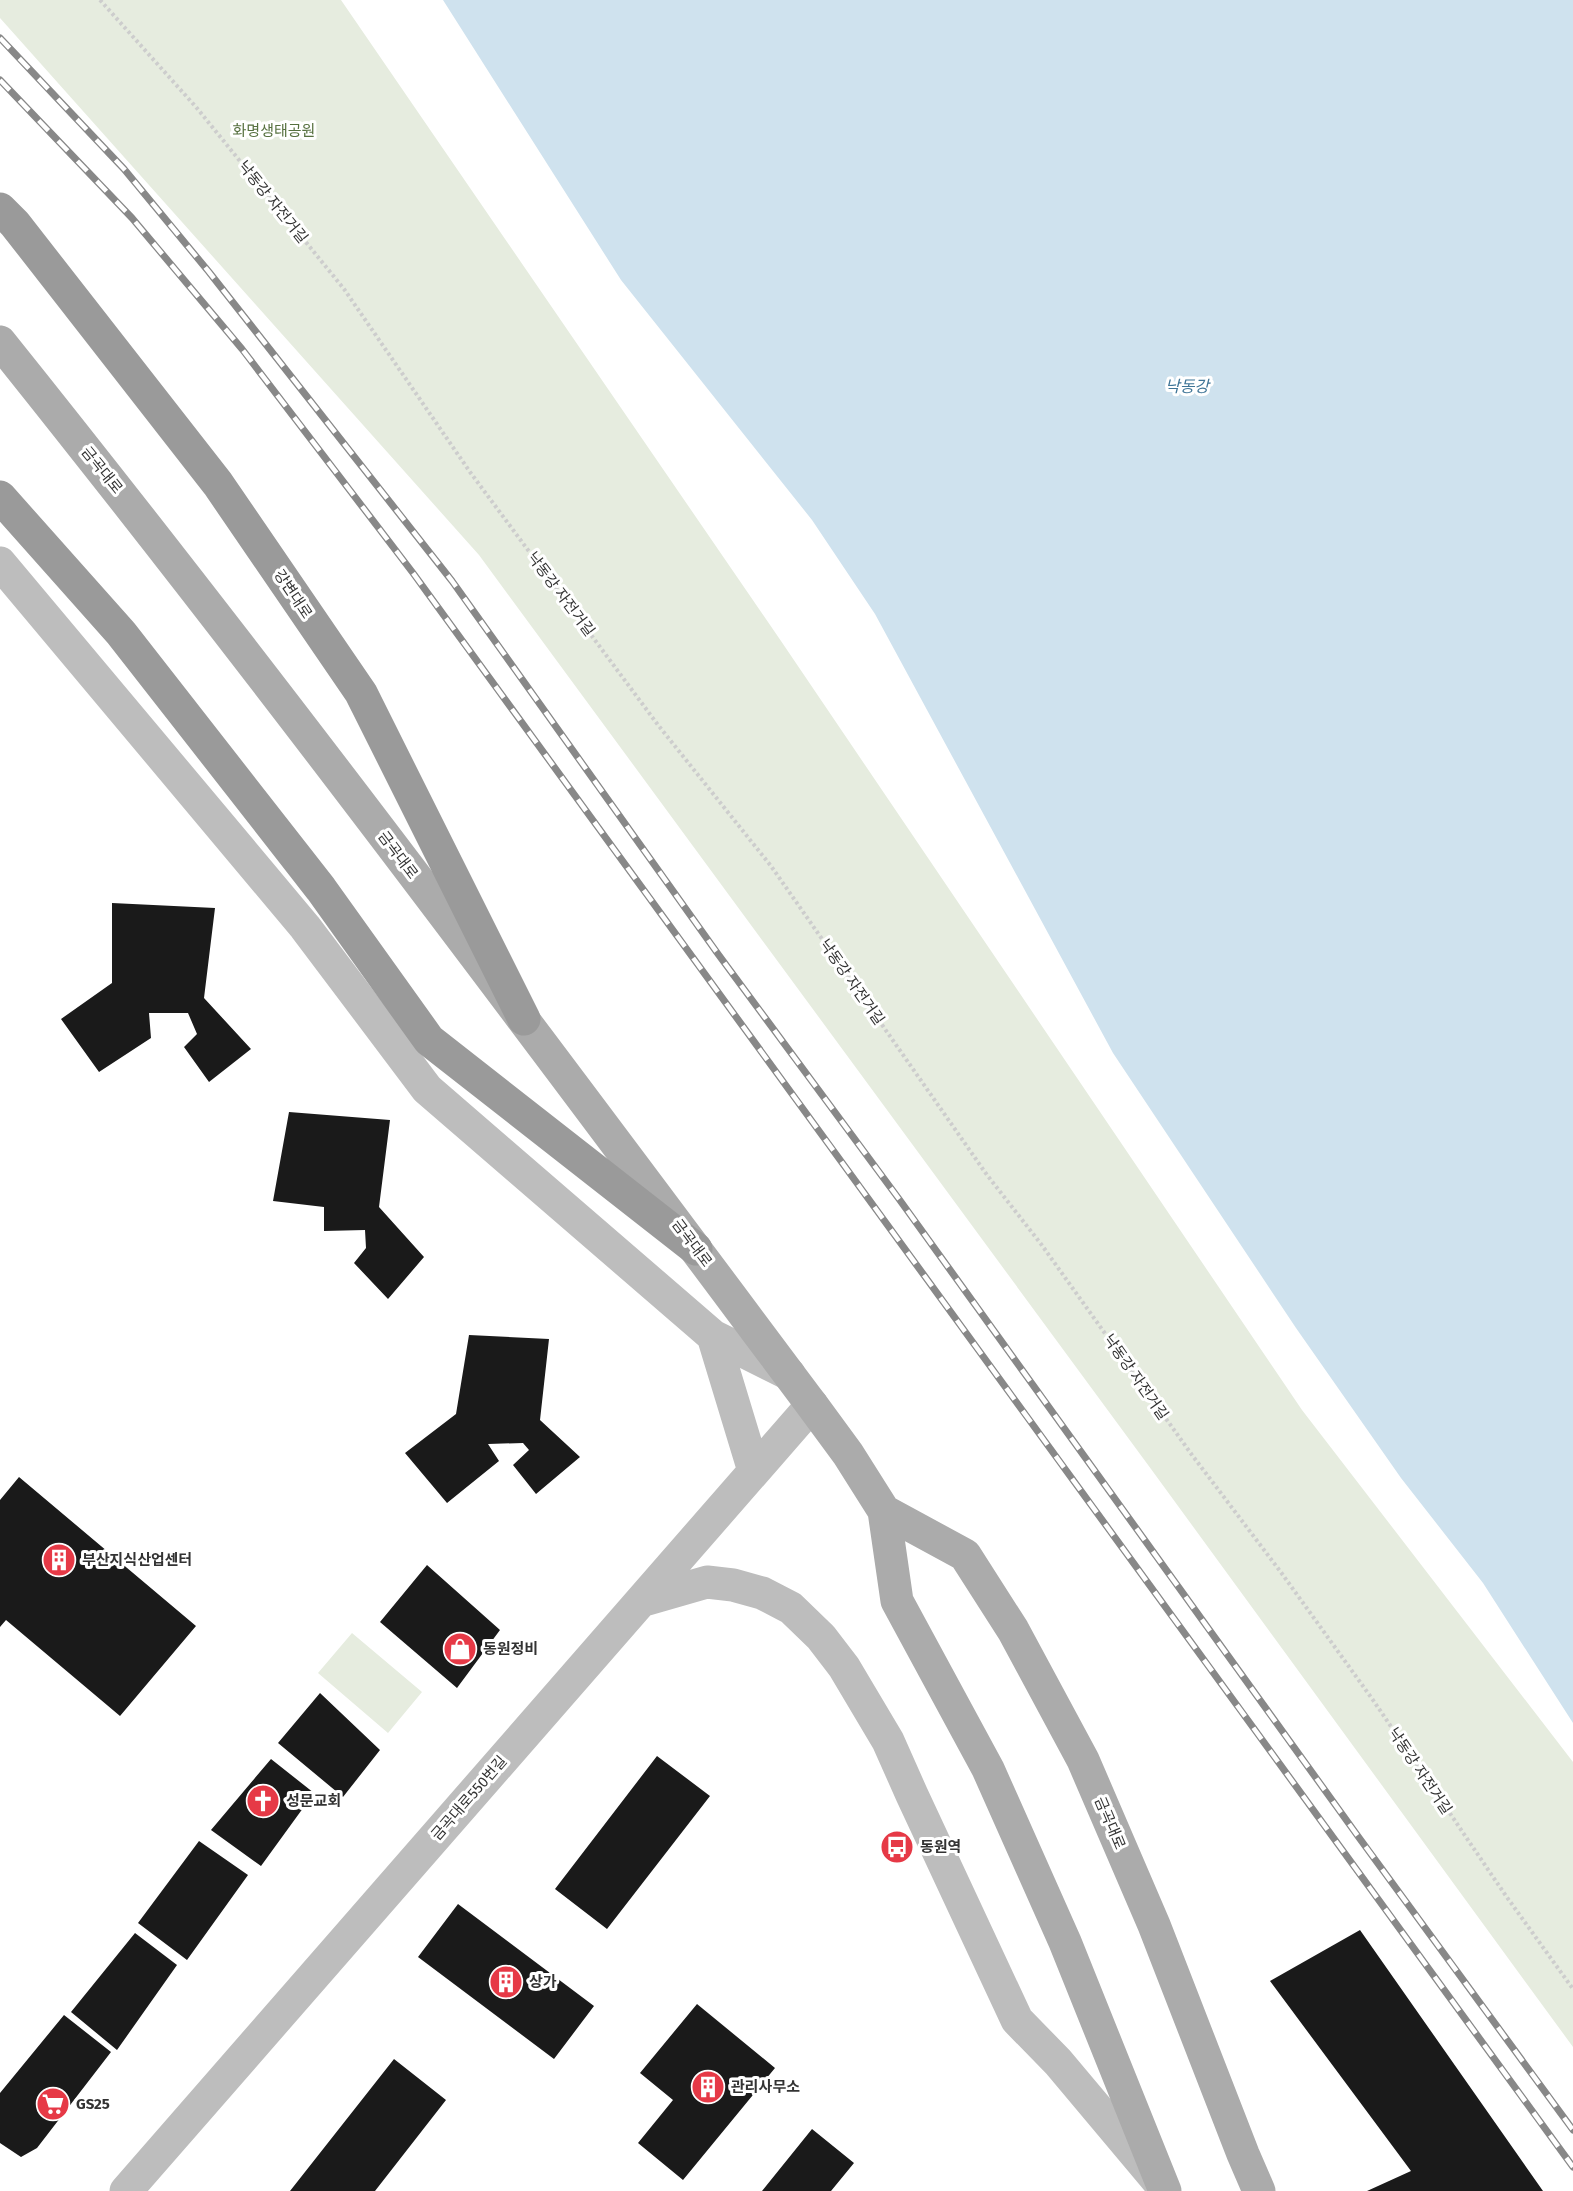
<svg xmlns="http://www.w3.org/2000/svg" width="1573" height="2191" font-family="'Fira Sans','Noto Sans KR',sans-serif">
	<style>
		.green { fill: #e6ecdf }
		.water { fill: #cfe2ee }
		.building { fill: #1a1a1a }
		.lines { fill: none; stroke-linecap: round; stroke-linejoin: round }
		.path { stroke: #cdcdcd; stroke-width: 4; stroke-dasharray: 3 3; stroke-linecap: butt }
		.secondary { stroke: #bdbdbd; stroke-width: 33 }
		.primary { stroke: #ababab; stroke-width: 33 }
		.highway { stroke: #9a9a9a; stroke-width: 33 }
		.rail-casing { stroke: #888; stroke-width: 7 }
		.rail { stroke: #fff; stroke-width: 4.5; stroke-dasharray: 14; stroke-linecap: butt }
		.labels { text-anchor: middle; dominant-baseline: central; stroke-width: 6; stroke-linejoin: round; paint-order: stroke }
		.park-label { font-size: 15px; fill: #56703f; stroke: #fff }
		.street-label { font-size: 15px; fill: #333; stroke: #fff }
		.poi-label { font-size: 15px; font-weight: bold; fill: #333; stroke: #fff; text-anchor: start }
		.water-label { font-size: 16px; font-style: italic; fill: #3f7597; stroke: #fff }
	</style>
	<rect width="100%" height="100%" fill="#fff"/>
	<!-- green -->
	<path class="green" d="M 0,0 L 341,0 L 781,641 L 1302,1410 L 1573,1762 L 1573,2047 L 1151,1469 L 479,555 L 0,18 Z
		M 352,1633 L 422,1692 L 388,1733 L 318,1673 Z"/>
	<!-- water -->
	<path class="water" d="M 443,0 L 1573,0 L 1573,1723 L 1483,1583 L 1401,1478 L 1296,1328 L 1113,1053 L 875,614 L 812,520 L 621,280 Z"/>
	<!-- building -->
	<path class="building" d="M 112,903 L 215,908 L 204,998 L 251,1049 L 209,1082 L 184,1047 L 197,1034 L 188,1013 L 149,1013 L 151,1038 L 99,1072 L 61,1019 L 112,983 Z
		M 289,1112 L 390,1120 L 379,1207 L 424,1257 L 388,1299 L 354,1263 L 366,1248 L 365,1230 L 324,1231 L 324,1207 L 273,1201 Z
		M 469,1335 L 549,1339 L 540,1420 L 580,1457 L 536,1494 L 513,1465 L 529,1450 L 523,1443 L 488,1444 L 499,1461 L 447,1503 L 405,1453 L 456,1414 Z
		M 19,1477 L 196,1626 L 120,1716 L 6,1620 L 0,1627 L 0,1500 Z
		M 427,1565 L 500,1630 L 457,1688 L 380,1622 Z
		M 320,1693 L 380,1750 L 343,1797 L 278,1743 Z
		M 657,1756 L 710,1796 L 607,1929 L 555,1889 Z
		M 271,1759 L 314,1793 L 261,1866 L 211,1830 Z
		M 199,1841 L 248,1875 L 187,1960 L 138,1923 Z
		M 458,1904 L 594,2006 L 554,2059 L 418,1957 Z
		M 1360,1930 L 1543,2191 L 1367,2191 L 1411,2171 L 1270,1981 Z
		M 135,1933 L 177,1965 L 117,2050 L 71,2012 Z
		M 697,2004 L 775,2068 L 683,2180 L 638,2143 L 673,2100 L 640,2073 Z
		M 64,2015 L 111,2052 L 37,2148 L 21,2157 L 0,2143 L 0,2093 Z
		M 394,2059 L 446,2100 L 375,2191 L 290,2191 Z
		M 812,2129 L 854,2163 L 831,2191 L 762,2191 Z"/>
	<g class="lines">
		<!-- path -->
		<path class="path" d="M 100,0 L 196,107 L 344,289 L 470,472 L 658,725 L 771,866 L 987,1175 L 1041,1244 L 1192,1455 L 1280,1571 L 1373,1700 L 1506,1896 L 1573,1989"/>
		<!-- secondary -->
		<path class="secondary" d="M 0,563 L 305,927 L 427,1089 L 713,1336 L 754,1471
			M 713,1336 L 789,1374
			M 641,1601 L 707,1582 L 733,1585 L 762,1593 L 791,1608 L 821,1637 L 844,1667 L 888,1741 L 912,1795 L 1017,2020 L 1058,2062 L 1158,2181
			M 126,2191 L 812,1405"/>
		<!-- primary -->
		<path class="primary" d="M 0,342 C 279,690 545,1048 812,1405 L 848,1454 L 884,1511 L 897,1601 L 988,1769 L 1065,1942 L 1165,2191
			M 884,1511 L 965,1555 L 1013,1630 L 1083,1760 L 1154,1925 L 1243,2154 L 1259,2191"/>
		<!-- highway -->
		<path class="highway" d="M 0,209 L 15,224 L 218,484 L 361,693 L 524,1019
			M 0,497 L 121,633 L 321,889 L 429,1040 L 696,1249"/>
		<!-- rail casing -->
		<g class="rail-casing">
			<path id="rail" d="M 0,38 L 124,169 L 209,272 L 452,581 L 718,954 L 899,1199 L 1360,1839 L 1573,2130
				M 0,80 L 132,218 L 242,349 L 413,573 L 1573,2167"/>
		</g>
		<!-- rail -->
		<use href="#rail" class="rail"/>
	</g>
	<!-- icons -->
	<defs>
		<g id="building-disc" transform="scale(1.725)"><circle r="9.5" fill="#e63946" stroke="#fff"/><path d="M-4-6H4V6H1V3H-1V6H-4ZM-2.5-4.3h1.7v1.8h-1.7ZM.8-4.3h1.7v1.8H.8ZM-2.5-1h1.7V.8h-1.7ZM.8-1h1.7V.8H.8Z" fill="#fff"/></g>
		<g id="shop-disc" transform="scale(1.725)"><circle r="9.5" fill="#e63946" stroke="#fff"/><path d="M-5-2.5h2.3a2.7 3.5 0 0 1 5.4 0H5L5.5 6h-11ZM-1.5-2.5h3a1.5 2.3 0 0 0-3 0Z" fill="#fff"/></g>
		<g id="church-disc" transform="scale(1.725)"><circle r="9.5" fill="#e63946" stroke="#fff"/><path d="M-1.2-6h2.4v3.5h3.3v2.4h-3.3V6h-2.4V-.1h-3.3v-2.4h3.3Z" fill="#fff"/></g>
		<g id="bus-disc" transform="scale(1.725)"><circle r="9.5" fill="#e63946" stroke="#fff"/><path d="M-5-6H5V4H4V6H2V4H-2V6H-4V4H-5ZM-3.5-4V0h7V-4ZM-3.5 1.2v1.5H-2V1.2ZM2 1.2v1.5H3.5V1.2Z" fill="#fff"/></g>
		<g id="supermarket-disc" transform="scale(1.725)"><circle r="9.5" fill="#e63946" stroke="#fff"/><path d="M-6-5.5h2.5l.6 2H6L4.5 2H-2.5L-4.4-4H-6ZM-1.5 3.2a1.3 1.3 0 1 0 .1 0ZM3 3.2a1.3 1.3 0 1 0 .1 0Z" fill="#fff"/></g>
	</defs>
	<g fill-rule="evenodd">
		<use href="#building-disc" x="59" y="1560"/>
		<use href="#shop-disc" x="460" y="1649"/>
		<use href="#church-disc" x="263" y="1801"/>
		<use href="#bus-disc" x="897" y="1847"/>
		<use href="#building-disc" x="506" y="1982"/>
		<use href="#building-disc" x="708" y="2087"/>
		<use href="#supermarket-disc" x="53" y="2104"/>
	</g>
	<g class="labels">
		<!-- park labels -->
		<g class="park-label">
			<text x="274" y="131">화명생태공원</text>
		</g>
		<!-- street labels -->
		<g class="street-label">
			<text transform="translate(273 202) rotate(51)">낙동강 자전거길</text>
			<text transform="translate(102 470) rotate(51)">금곡대로</text>
			<text transform="translate(293 594) rotate(56)">강변대로</text>
			<text transform="translate(561 594) rotate(53)">낙동강 자전거길</text>
			<text transform="translate(398 855) rotate(53)">금곡대로</text>
			<text transform="translate(852 982) rotate(55)">낙동강 자전거길</text>
			<text transform="translate(692 1243) rotate(53)">금곡대로</text>
			<text transform="translate(1136 1377) rotate(55)">낙동강 자전거길</text>
			<text transform="translate(1420 1771) rotate(56)">낙동강 자전거길</text>
			<text transform="translate(469 1798) rotate(-49)">금곡대로550번길</text>
			<text transform="translate(1110 1823) rotate(67)">금곡대로</text>
		</g>
		<!-- poi labels -->
		<g class="poi-label">
			<text x="82" y="1560">부산지식산업센터</text>
			<text x="483" y="1649">동원정비</text>
			<text x="286" y="1801">성문교회</text>
			<text x="920" y="1847">동원역</text>
			<text x="529" y="1982">상가</text>
			<text x="731" y="2087">관리사무소</text>
			<text x="76" y="2104">GS25</text>
		</g>
		<!-- water labels -->
		<g class="water-label">
			<text x="1187" y="386">낙동강</text>
		</g>
	</g>
</svg>
